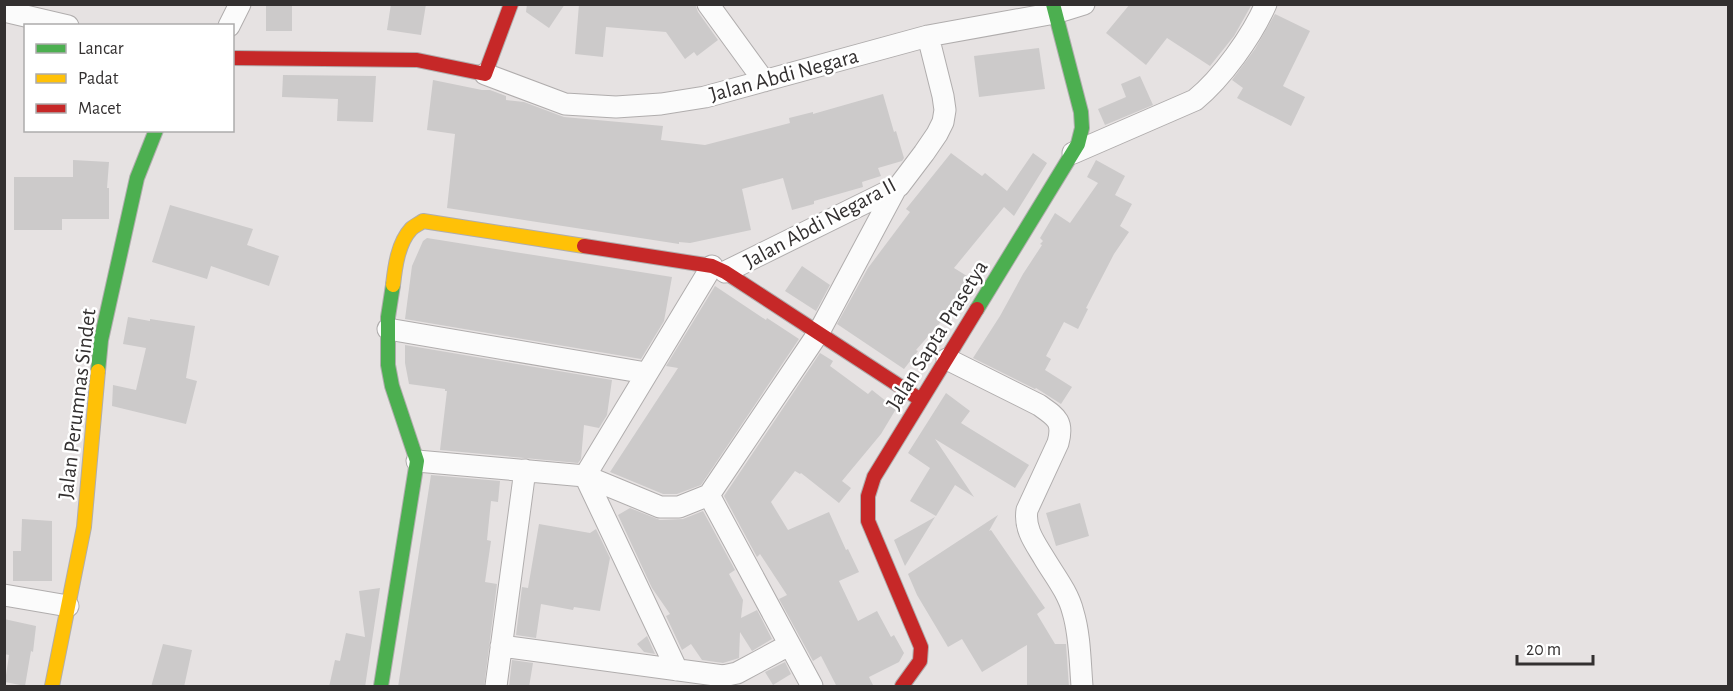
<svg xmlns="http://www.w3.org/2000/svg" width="1733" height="691" font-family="'Alegreya Sans',sans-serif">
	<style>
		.building { fill: #cccaca }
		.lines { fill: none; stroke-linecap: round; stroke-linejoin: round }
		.street-casing { stroke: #b0adad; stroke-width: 23 }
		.fast-casing { stroke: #b0adad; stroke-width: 16 }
		.slow-casing { stroke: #b0adad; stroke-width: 16 }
		.jam-casing { stroke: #b0adad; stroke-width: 16 }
		.street { stroke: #fbfbfb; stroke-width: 21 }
		.fast { stroke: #4caf50; stroke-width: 14 }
		.slow { stroke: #ffc107; stroke-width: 14 }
		.jam { stroke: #c62828; stroke-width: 14 }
		.labels { text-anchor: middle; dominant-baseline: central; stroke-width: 5; stroke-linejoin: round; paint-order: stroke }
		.street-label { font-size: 22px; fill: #333030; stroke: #fff }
	</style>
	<rect width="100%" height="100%" fill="#e6e2e2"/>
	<!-- building -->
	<path class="building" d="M 266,4 L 292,4 L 292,31 L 266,31 Z
		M 391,4 L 426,4 L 421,35 L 387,30 Z
		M 527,4 L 565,4 L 549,28 L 526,12 Z
		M 579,4 L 695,4 L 698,12 L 718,40 L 697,56 L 694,52 L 685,59 L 666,32 L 606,27 L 603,57 L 575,54 Z
		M 1130,4 L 1252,4 L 1234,36 L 1210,66 L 1167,38 L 1146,65 L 1106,33 Z
		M 1275,14 L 1310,31 L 1283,86 L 1305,97 L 1291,126 L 1237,98 L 1243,88 L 1232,80 L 1255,49 Z
		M 1039,48 L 1045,89 L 979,97 L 974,56 Z
		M 283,75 L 376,76 L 373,122 L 337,121 L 338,99 L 282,97 Z
		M 1140,76 L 1153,105 L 1105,125 L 1098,109 L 1126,97 L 1121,84 Z
		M 433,80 L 482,90 L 490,90 L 506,96 L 506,100 L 524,102 L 564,117 L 663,126 L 661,140 L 705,145 L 790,123 L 789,118 L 813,112 L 813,114 L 883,94 L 894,132 L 896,131 L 904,158 L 902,161 L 878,168 L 881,176 L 862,182 L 863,187 L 814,201 L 814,204 L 792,210 L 783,178 L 742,189 L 751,230 L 690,243 L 679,242 L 679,244 L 447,208 L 455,134 L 427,130 Z
		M 951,153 L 982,176 L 985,173 L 1007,191 L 1033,153 L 1047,163 L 1014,216 L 1004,207 L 954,268 L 975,281 L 970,289 L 916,350 L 918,351 L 904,369 L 837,324 L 868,268 L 910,212 L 906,209 Z
		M 73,160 L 109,162 L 107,188 L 109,188 L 109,219 L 62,219 L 62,230 L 14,230 L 14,177 L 73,177 Z
		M 1096,160 L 1125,176 L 1115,195 L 1132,204 L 1120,226 L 1129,232 L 1114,254 L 1086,308 L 1088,309 L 1078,329 L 1064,322 L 1046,356 L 1051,359 L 1045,370 L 1072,387 L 1061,404 L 1036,388 L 1035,389 L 973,358 L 1000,316 L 1023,274 L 1042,245 L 1040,244 L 1043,241 L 1040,238 L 1055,213 L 1070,223 L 1098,183 L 1087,177 Z
		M 170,205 L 253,229 L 247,245 L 279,256 L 269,286 L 211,266 L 207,279 L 152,262 Z
		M 427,238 L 672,277 L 664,321 L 641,359 L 405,319 L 412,266 L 423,241 Z
		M 802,266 L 830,285 L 816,311 L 785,291 Z
		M 715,286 L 766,320 L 767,318 L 799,339 L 701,485 L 677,494 L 663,494 L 610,472 L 678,368 L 666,366 Z
		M 128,317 L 150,321 L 150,319 L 195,326 L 186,378 L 197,381 L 186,424 L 112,406 L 113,385 L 136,390 L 146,348 L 123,344 Z
		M 405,345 L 612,380 L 607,415 L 599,428 L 584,425 L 581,459 L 578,463 L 440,450 L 447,391 L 445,391 L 445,389 L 409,384 L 405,363 Z
		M 820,353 L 833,361 L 830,366 L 868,394 L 872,390 L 896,409 L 881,434 L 842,481 L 851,488 L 839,503 L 801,473 L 800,474 L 795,471 L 771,502 L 788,530 L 829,512 L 846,550 L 848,549 L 859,572 L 839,581 L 858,621 L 877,611 L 891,637 L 894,635 L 904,653 L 899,662 L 869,677 L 874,687 L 837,687 L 821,656 L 813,661 L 779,599 L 787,595 L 760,554 L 757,557 L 724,496 Z
		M 946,393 L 970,411 L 961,423 L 1029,465 L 1015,488 L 935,439 L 974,497 L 955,485 L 936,516 L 910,501 L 930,468 L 908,453 Z
		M 431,475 L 500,481 L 498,502 L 491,501 L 487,540 L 491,541 L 485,582 L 497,584 L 484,687 L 398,687 Z
		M 1080,503 L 1089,536 L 1056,546 L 1046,513 Z
		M 630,508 L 660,520 L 683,519 L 703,511 L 735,570 L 729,574 L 743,600 L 741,618 L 757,610 L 772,639 L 752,651 L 740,632 L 739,658 L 723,663 L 702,660 L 691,644 L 682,650 L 666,616 L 670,614 L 652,588 L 618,515 Z
		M 998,515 L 989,531 L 991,530 L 1045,608 L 1037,614 L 1055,644 L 1066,644 L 1069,687 L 1027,687 L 1027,645 L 982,672 L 962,639 L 948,647 L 917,595 L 908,574 Z
		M 935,517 L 905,566 L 894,540 Z
		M 22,519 L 52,521 L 52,581 L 13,581 L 13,551 L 21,551 Z
		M 539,524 L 590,533 L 596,529 L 610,558 L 600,611 L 574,607 L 573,610 L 541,604 L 536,638 L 516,635 L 522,587 L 528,588 Z
		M 380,588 L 365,687 L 329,687 L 335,660 L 340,661 L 346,633 L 365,637 L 359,591 Z
		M 4,619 L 36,626 L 33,652 L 31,651 L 25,686 L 5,682 L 9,655 L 4,654 Z
		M 647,636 L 655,654 L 644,652 L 637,644 Z
		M 163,644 L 192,650 L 184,687 L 151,687 Z
		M 512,660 L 533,663 L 529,687 L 509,687 Z
		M 785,662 L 791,674 L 773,685 L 765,672 Z"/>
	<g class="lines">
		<!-- street casing -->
		<g class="street-casing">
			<path id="street" d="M 708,4 L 764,81
				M 4,11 L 68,26
				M 229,26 L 240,4
				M 485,74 L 565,104 L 616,107 L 661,104 L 705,97 L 928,36 L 1055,13 L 1084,4
				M 1073,153 L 1195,100 C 1222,78 1252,36 1266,4
				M 725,272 L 899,186 L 924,153 L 937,134 L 943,122 L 945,110 L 943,96 L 928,36
				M 388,329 L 646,373
				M 947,359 L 1039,405 C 1056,417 1064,421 1058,443 L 1027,510 C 1024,529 1035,543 1044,558 C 1054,575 1068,592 1073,612 C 1080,635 1080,662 1082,686
				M 417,461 L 585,476 L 660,507 L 679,507 L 709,495 L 819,332 L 896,188
				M 585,476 L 712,266
				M 585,476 L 677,670
				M 709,495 L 812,686
				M 4,595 L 68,606
				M 501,646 L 723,676 L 737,673 L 789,645
				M 496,686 L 525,470"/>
		</g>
		<!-- fast casing -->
		<g class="fast-casing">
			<path id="fast" d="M 977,309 L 1078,144 L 1082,128 L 1081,112 L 1053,4
				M 98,371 L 101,340 L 137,178 L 156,130
				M 381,686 L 417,461 L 392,386 L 388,365 L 388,317 L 393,285"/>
		</g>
		<!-- slow casing -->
		<g class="slow-casing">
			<path id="slow" d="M 393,285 C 395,267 398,243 411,229 C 414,226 419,224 423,221 L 584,246
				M 52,686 L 84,527 L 98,371"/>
		</g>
		<!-- jam casing -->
		<g class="jam-casing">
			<path id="jam" d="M 232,58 L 417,60 L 485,74 L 511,4
				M 584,246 L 712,266 L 725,272 L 921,400
				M 902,686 L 920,661 L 921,647 L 868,521 L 868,496 L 874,477 L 977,309"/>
		</g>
		<!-- street -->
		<use href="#street" class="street"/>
		<!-- fast -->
		<use href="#fast" class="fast"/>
		<!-- slow -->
		<use href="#slow" class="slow"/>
		<!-- jam -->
		<use href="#jam" class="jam"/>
	</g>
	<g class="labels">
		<!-- street labels -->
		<g class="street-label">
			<text transform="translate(784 75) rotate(-15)">Jalan Abdi Negara</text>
			<text transform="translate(820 223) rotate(-28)">Jalan Abdi Negara II</text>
			<text transform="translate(937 335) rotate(-58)">Jalan Sapta Prasetya</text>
			<text transform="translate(77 404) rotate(-83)">Jalan Perumnas Sindet</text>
		</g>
	</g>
	<!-- border -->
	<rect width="1733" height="691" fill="none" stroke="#333030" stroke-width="12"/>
	<!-- legend -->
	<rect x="24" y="24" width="210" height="108" fill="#ffffff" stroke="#adacac" stroke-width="1.5"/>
	<rect x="36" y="44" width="30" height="9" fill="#4caf50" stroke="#adacac" stroke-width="1.5"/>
	<text x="78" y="54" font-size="18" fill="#333030">Lancar</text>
	<rect x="36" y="74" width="30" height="9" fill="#ffc107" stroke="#adacac" stroke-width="1.5"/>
	<text x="78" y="84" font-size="18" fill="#333030">Padat</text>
	<rect x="36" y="104" width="30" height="9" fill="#c62828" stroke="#adacac" stroke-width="1.5"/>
	<text x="78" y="114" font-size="18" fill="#333030">Macet</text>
	<!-- scale -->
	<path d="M1517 655v9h76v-9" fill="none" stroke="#333030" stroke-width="3"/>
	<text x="1526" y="655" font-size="18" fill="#333030" stroke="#ffffff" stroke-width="4.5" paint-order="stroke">20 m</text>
</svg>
